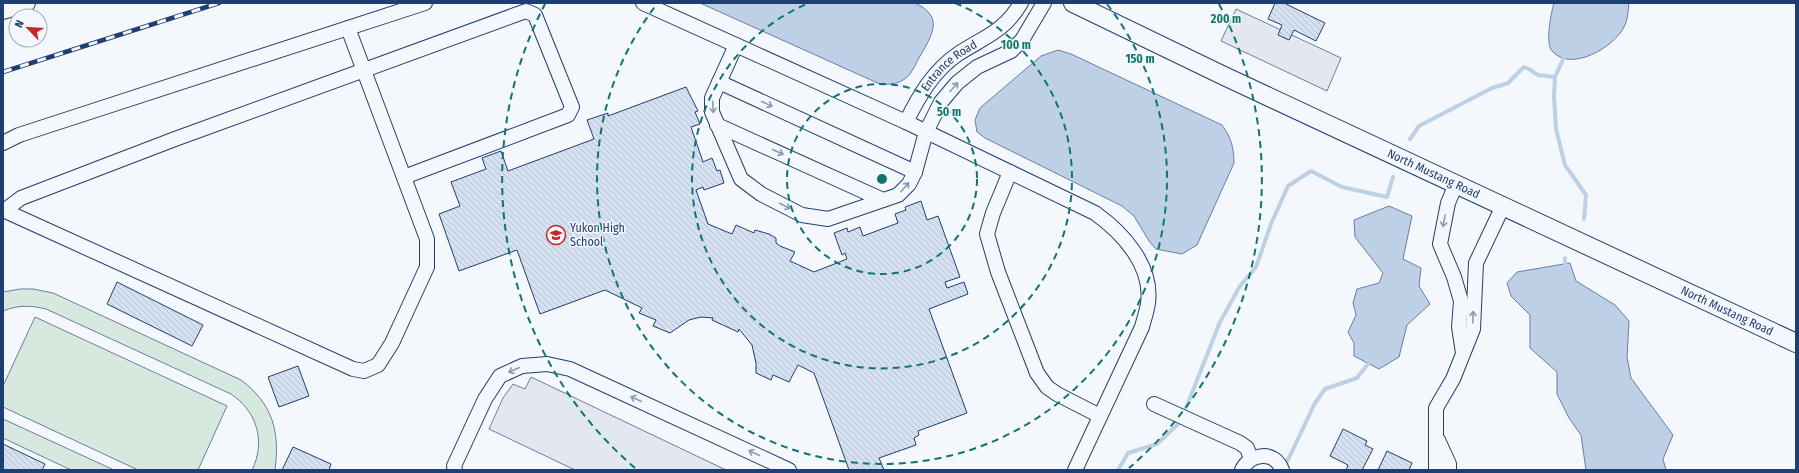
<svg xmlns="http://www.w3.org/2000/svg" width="1799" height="473" font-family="'Fira Sans Condensed',sans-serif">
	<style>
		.green { fill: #d7e8df; stroke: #687fa3 }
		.parking { fill: #e3e8f0; stroke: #687fa3 }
		.water { fill: #bed0e5; stroke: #687fa3 }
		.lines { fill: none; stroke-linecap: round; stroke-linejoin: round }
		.stream { stroke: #bed0e5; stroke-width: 4 }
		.building { fill: url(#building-back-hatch); stroke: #1d3f73 }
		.minor-casing { stroke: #1d3f73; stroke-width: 16 }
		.major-casing { stroke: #1d3f73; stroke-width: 20 }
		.minor { stroke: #f4f7fb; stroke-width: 14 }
		.major { stroke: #f4f7fb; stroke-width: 18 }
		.rail-casing { stroke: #1d3f73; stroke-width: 4.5 }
		.rail { stroke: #f4f7fb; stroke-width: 3; stroke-dasharray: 9; stroke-linecap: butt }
		.oneway { stroke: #889bb7 }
		.ring { fill: none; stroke: #0f766e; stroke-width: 2; stroke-dasharray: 7 5 }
		.labels { text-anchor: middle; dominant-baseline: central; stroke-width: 3; stroke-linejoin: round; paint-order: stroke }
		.street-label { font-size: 12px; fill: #1d3f73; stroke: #f4f7fb }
		.poi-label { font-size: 12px; fill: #1d3f73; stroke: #f4f7fb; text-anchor: start }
		.centre { fill: #0f766e; stroke: #f4f7fb; stroke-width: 2 }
		.ring-label { font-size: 12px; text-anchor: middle; font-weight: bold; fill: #0f766e; stroke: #f4f7fb; stroke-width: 3; stroke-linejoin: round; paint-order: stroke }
	</style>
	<defs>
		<pattern id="building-back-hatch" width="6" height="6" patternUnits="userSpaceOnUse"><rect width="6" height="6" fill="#d5e0f0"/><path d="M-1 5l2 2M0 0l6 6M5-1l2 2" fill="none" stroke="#b6c1d1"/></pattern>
	</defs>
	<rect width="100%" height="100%" fill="#f4f7fb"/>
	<!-- green -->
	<path class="green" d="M 20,289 L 33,289 L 53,293 L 241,380 C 273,404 280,432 275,470 L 252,470 C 266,442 257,411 231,394 L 46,309 C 30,305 18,305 3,311 L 3,292 Z
		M 35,317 L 227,406 L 198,470 L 138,470 L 3,407 L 3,386 Z
		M 3,419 L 114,470 L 71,470 L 3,438 Z"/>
	<!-- parking -->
	<path class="parking" d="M 1236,9 L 1341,58 L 1327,91 L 1221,41 Z
		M 531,377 L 726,470 L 575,470 L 489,429 L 503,398 L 513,384 L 525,389 Z"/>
	<!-- water -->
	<path class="water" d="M 700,3 L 915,3 C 945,17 932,35 919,58 C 915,65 911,76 903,80 C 897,84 889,84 882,85 Z
		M 1554,3 L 1629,3 C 1628,11 1628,20 1624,27 C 1614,47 1571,73 1552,51 C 1545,43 1551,13 1554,3 Z
		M 1058,50 L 1071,54 L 1222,125 C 1231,137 1234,148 1234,163 L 1197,245 L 1182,254 L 1156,249 L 1149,241 L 1134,216 L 1122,206 L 985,138 L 977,132 L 975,120 L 980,108 L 1041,56 Z
		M 1389,206 L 1412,216 L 1403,259 L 1421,268 L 1419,286 L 1430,304 L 1407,325 L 1399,357 L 1379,369 L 1354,356 L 1354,343 L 1348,332 L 1356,315 L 1353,303 L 1357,289 L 1379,283 L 1383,273 L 1355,237 L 1354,220 Z
		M 1570,263 L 1576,281 L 1615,305 L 1629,321 L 1627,357 L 1631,378 L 1673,435 L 1663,459 L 1666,470 L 1586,470 L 1581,435 L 1569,418 L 1557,394 L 1557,372 L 1530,348 L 1530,315 L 1511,296 L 1507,283 L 1517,272 Z"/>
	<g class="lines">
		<!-- stream -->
		<path class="stream" d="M 1565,55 L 1555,77 L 1554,96 L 1556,129 L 1565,165 L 1586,195 L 1584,219
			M 1410,139 L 1419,126 L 1492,88 L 1508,83 L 1524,67 L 1529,69 L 1538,75 L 1555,77
			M 1565,269 L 1565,258
			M 1186,408 L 1220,322 L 1240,286 L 1256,267 L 1271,224 L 1288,186 L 1311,171 L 1342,187 L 1387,197 L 1393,177
			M 1287,462 L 1315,403 L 1325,389 L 1357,378 L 1368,364
			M 1118,470 L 1128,453 L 1157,444 L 1178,424"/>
	</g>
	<!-- building -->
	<path class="building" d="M 1275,3 L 1284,3 L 1325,23 L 1316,41 L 1294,30 L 1289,40 L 1278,35 L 1282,25 L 1268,19 Z
		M 686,87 L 698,111 L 695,112 L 700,124 L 691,127 L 703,162 L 712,158 L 717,171 L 720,170 L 724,183 L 704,190 L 703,187 L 696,190 L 708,224 L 732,234 L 736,225 L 754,233 L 755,230 L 769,234 L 776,238 L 776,243 L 780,246 L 795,252 L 790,261 L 814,272 L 847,259 L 845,253 L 842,255 L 834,233 L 847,228 L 848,232 L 860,227 L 863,236 L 898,223 L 895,214 L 906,210 L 905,207 L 921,201 L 927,220 L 938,216 L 960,277 L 945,282 L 947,288 L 964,282 L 968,294 L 929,309 L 967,413 L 918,431 L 919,435 L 914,438 L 916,445 L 879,458 L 884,470 L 849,470 L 814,373 L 798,365 L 789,382 L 773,375 L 771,380 L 756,373 L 756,363 L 752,345 L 739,329 L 738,332 L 712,320 L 713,318 L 701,317 L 689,320 L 670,333 L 653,326 L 656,320 L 639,313 L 642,308 L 605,290 L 540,314 L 517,250 L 459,271 L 439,214 L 460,206 L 451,182 L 486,169 L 482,158 L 501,151 L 508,171 L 594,139 L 587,120 L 608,113 L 608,116 Z
		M 117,282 L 203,325 L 192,346 L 107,304 Z
		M 298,366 L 309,396 L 279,407 L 268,377 Z
		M 1343,429 L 1367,441 L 1365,445 L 1373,449 L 1362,470 L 1346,470 L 1348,465 L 1330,456 Z
		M 3,444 L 45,464 L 42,470 L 3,470 Z
		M 293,447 L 331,464 L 329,470 L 282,470 Z
		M 1387,451 L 1412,463 L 1409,470 L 1378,470 Z"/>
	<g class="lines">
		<!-- minor casing -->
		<g class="minor-casing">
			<g id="minor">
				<path d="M 643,3 L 906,122 L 1095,213 C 1123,233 1153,266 1148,303 C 1147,311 1144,319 1142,327 L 1075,470"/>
				<path d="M 736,45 L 712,98 L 712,112 L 741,179 L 761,194 L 802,215 L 828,219 L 898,195 L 909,184 L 915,172 L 926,132 L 941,102 L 957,83 L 977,67 L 1011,51 L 1022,40 L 1044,3"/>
				<path d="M 719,82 L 915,172"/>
				<path id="s1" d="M 906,122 C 919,96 933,71 958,54 C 984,37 1004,32 1021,3"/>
				<path d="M 717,125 L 883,200"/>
				<path d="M 3,143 L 19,135 L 425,3"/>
				<path d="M 1010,172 L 993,213 L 987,234 L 998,272 L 1037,373 L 1047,387 L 1057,394 L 1100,416"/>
				<path d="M 1456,184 L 1448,203 L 1440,244 L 1454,277 L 1461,301 L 1459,327 L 1463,353"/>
				<path d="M 3,210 L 353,369 L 364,371 L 378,365 L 392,343 L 427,267 L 427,239 L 348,28"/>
				<path d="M 4,211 L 21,198 L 175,139 L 526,11 L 535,15 L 572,107 L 568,115 L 404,177"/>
				<path d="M 1154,404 L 1240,443 L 1247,448 L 1251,459"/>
				<path d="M 1438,440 L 1449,464 L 1449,470"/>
				<path d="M 455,470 L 454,466 L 485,399 L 500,376 L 522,366 L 547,364 L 570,369 L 789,470"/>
				<path d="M 1242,470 C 1250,453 1275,450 1282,470"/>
				<path d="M 1436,470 L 1436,408 L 1453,379 L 1473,329 L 1476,263 L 1503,206"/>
			</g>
		</g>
		<!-- major casing -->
		<g class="major-casing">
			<g id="major">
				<path id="s2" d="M 1073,3 L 1222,75 L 1796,343"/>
				<path d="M 3,10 L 26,3"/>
			</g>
		</g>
		<!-- minor -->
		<use href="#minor" class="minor"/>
		<!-- major -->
		<use href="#major" class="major"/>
		<!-- rail casing -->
		<g class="rail-casing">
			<path id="rail" d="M 3,72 L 219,3"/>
		</g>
		<!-- rail -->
		<use href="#rail" class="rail"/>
	</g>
	<!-- one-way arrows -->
	<defs><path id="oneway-shaft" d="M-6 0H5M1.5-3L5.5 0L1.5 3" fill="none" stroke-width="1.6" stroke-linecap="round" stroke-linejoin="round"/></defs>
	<g class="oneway">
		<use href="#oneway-shaft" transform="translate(954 87) rotate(-48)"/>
		<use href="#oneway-shaft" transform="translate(767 104) rotate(25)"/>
		<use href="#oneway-shaft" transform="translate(713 107) rotate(86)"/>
		<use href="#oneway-shaft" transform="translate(778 152) rotate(24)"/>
		<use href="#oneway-shaft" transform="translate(905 187) rotate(-49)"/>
		<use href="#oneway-shaft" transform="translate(785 206) rotate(27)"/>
		<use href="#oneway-shaft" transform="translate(1444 221) rotate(101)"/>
		<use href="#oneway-shaft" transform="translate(1473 317) rotate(-89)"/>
		<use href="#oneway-shaft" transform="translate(514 370) rotate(156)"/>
		<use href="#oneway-shaft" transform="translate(636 399) rotate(-155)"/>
		<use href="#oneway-shaft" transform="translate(754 453) rotate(-155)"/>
	</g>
	<!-- distance rings -->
	<g class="ring">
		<circle cx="882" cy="179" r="95"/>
		<path d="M955 3A190 190 0 1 1 809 3"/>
		<path d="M1107 4A285 285 0 1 1 657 4"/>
		<path d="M635 468A380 380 0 0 1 545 4M1219 4A380 380 0 0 1 1129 468"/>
	</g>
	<!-- icons -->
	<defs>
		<g id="school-ring" transform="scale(1)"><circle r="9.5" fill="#f4f7fb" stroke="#c62828" stroke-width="1.5"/><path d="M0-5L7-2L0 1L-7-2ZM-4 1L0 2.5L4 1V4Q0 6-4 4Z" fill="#c62828"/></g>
	</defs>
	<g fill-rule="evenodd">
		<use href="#school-ring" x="556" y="235"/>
	</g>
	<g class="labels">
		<!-- street labels -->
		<g class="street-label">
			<text stroke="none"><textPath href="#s1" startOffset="72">Entrance Road</textPath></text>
			<text stroke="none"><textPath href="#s2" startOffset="399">North Mustang Road</textPath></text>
			<text stroke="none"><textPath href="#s2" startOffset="723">North Mustang Road</textPath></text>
		</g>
		<!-- poi labels -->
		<g class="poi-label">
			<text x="570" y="228">Yukon High<tspan x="570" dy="14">School</tspan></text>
		</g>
	</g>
	<circle cx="882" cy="179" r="6" class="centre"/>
	<g class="ring-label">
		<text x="1226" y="23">200 m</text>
		<text x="1016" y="49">100 m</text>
		<text x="1140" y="63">150 m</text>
		<text x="949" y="116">50 m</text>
	</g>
	<!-- border -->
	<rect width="1799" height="473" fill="none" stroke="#1d3f73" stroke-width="8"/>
	<!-- north arrow -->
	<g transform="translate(28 28) rotate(295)"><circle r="19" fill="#f4f7fb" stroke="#9eadc5"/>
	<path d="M0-3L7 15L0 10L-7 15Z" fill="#c62828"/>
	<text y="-6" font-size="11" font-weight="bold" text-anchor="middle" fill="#1d3f73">N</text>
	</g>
</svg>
